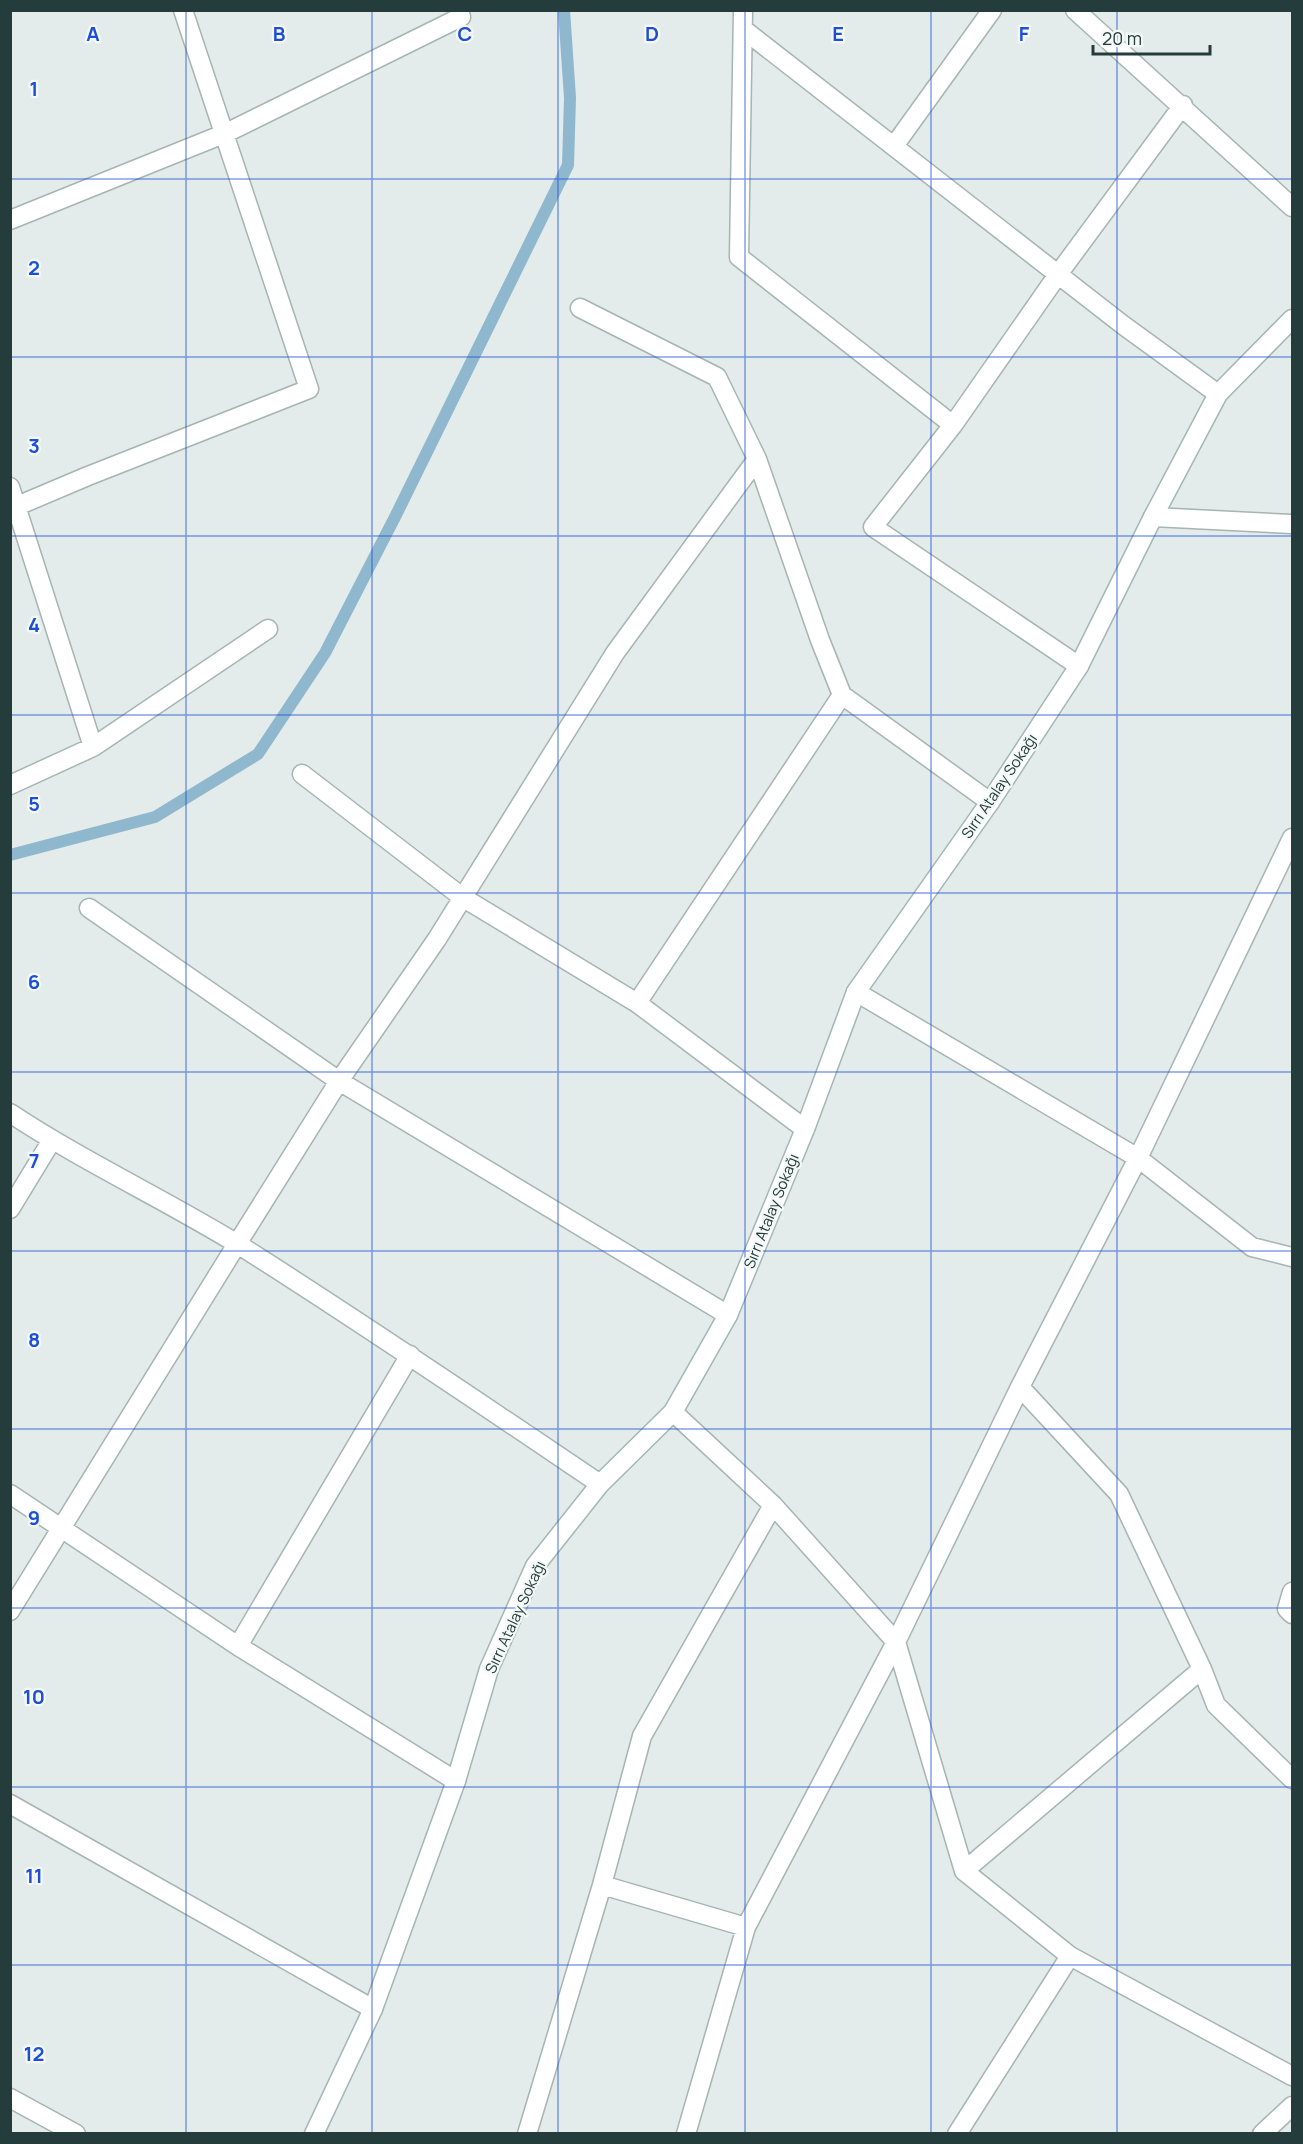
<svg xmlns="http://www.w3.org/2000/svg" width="1303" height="2144" font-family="Manrope,sans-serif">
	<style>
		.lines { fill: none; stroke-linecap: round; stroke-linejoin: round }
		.stream { stroke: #8fb8ce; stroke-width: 12 }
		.minor-casing { stroke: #a6b4b2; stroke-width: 21 }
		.secondary-casing { stroke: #a2b7b4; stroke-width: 21 }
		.minor { stroke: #fff; stroke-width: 18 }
		.secondary { stroke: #fff; stroke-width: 18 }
		.grid { fill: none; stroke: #1d4ed8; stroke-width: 1.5; stroke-opacity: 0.55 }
		.labels { text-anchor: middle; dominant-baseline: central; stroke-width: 4.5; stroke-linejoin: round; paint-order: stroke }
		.street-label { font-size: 15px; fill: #243c3b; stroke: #f4f9f7 }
		.grid-label { font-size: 20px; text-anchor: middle; font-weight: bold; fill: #1d4ed8; stroke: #f4f9f7; stroke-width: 4.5; stroke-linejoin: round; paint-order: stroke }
	</style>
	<rect width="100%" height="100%" fill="#e3ecea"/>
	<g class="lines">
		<!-- stream -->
		<path class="stream" d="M 10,855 L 155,817 L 258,754 L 325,653 L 396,515 L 568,165 L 570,98 L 564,10"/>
		<!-- minor casing -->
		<g class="minor-casing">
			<path id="minor" d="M 743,10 L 739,257 L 953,425 L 873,527 L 1079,666
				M 1075,10 L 1292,207
				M 743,29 L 1123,325 L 1218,394
				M 894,146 L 992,10
				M 10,220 L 226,133 L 461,17 L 459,10
				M 580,308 L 717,377 L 757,459
				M 953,425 L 1059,273 L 1183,105
				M 10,487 L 93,747 L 10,785
				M 10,509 L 88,476 L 309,389 L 183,10
				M 1153,517 L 1292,524
				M 93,747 L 268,629
				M 302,774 L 462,897 L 637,1003 L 842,695
				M 89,908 L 339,1081 L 728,1315
				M 856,992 L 1138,1158 L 1252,1247 L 1292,1257
				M 637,1003 L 805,1129
				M 10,1113 C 84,1162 164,1199 239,1245 C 361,1322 480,1403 600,1484
				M 10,1209 L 52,1140
				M 1020,1387 L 1119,1494 L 1202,1669 L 1216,1705 L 1292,1779
				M 673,1412 L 773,1505 L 896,1642 L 964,1871 L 1070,1956 L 1292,2076
				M 10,1494 L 238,1646 L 456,1781
				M 1292,1592 L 1287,1609 L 1292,1614
				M 10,1611 L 237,1244 L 339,1081 L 437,939 L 615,653 L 757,459 L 820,640 L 842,695 L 990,802
				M 238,1646 L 410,1355
				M 10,1804 L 373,2009
				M 964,1871 L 1202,1669
				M 602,1885 L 746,1927
				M 10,2098 L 76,2134
				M 527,2134 L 602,1885 L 642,1736 L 773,1505
				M 686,2134 L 746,1927 L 896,1642 L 1020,1387 L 1138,1158 L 1292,838
				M 957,2134 L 1070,1956
				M 1262,2134 L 1292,2106"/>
		</g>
		<!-- secondary casing -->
		<g class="secondary-casing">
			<path id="secondary" d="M 314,2134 L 373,2009 L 456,1781 L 489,1669 L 535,1566 L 600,1484 L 673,1412 L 728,1315 L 805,1129 L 856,992 L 990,802 L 1079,666 L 1153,517 L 1218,394 L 1292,319"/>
		</g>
		<!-- minor -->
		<use href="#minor" class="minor"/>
		<!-- secondary -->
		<use href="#secondary" class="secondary"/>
	</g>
	<!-- grid -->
	<path class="grid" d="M 186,10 L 186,2134M 372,10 L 372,2134M 558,10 L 558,2134M 745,10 L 745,2134M 931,10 L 931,2134M 1117,10 L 1117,2134M 10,179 L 1292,179M 10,357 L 1292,357M 10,536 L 1292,536M 10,715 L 1292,715M 10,893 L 1292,893M 10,1072 L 1292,1072M 10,1251 L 1292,1251M 10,1429 L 1292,1429M 10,1608 L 1292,1608M 10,1787 L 1292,1787M 10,1965 L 1292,1965"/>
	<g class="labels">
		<!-- street labels -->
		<g class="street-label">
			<text transform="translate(999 786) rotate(-56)">Sırrı Atalay Sokağı</text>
			<text transform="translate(771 1211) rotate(-68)">Sırrı Atalay Sokağı</text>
			<text transform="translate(515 1617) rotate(-65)">Sırrı Atalay Sokağı</text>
		</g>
	</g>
	<g class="grid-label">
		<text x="93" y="41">A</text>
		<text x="279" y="41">B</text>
		<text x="465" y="41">C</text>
		<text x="652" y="41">D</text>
		<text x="838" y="41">E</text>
		<text x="1024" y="41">F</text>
		<text x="34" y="96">1</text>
		<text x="34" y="275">2</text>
		<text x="34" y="453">3</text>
		<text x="34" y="632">4</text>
		<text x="34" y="811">5</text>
		<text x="34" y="989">6</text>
		<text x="34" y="1168">7</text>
		<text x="34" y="1347">8</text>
		<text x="34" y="1525">9</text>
		<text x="34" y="1704">10</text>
		<text x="34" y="1883">11</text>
		<text x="34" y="2061">12</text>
	</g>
	<!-- border -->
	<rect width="1303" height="2144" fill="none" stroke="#243c3b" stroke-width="24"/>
	<!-- scale -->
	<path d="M1093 45v9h117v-9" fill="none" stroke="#243c3b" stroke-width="3"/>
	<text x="1102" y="45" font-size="18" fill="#243c3b" stroke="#f4f9f7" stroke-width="4.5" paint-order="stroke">20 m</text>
</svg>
